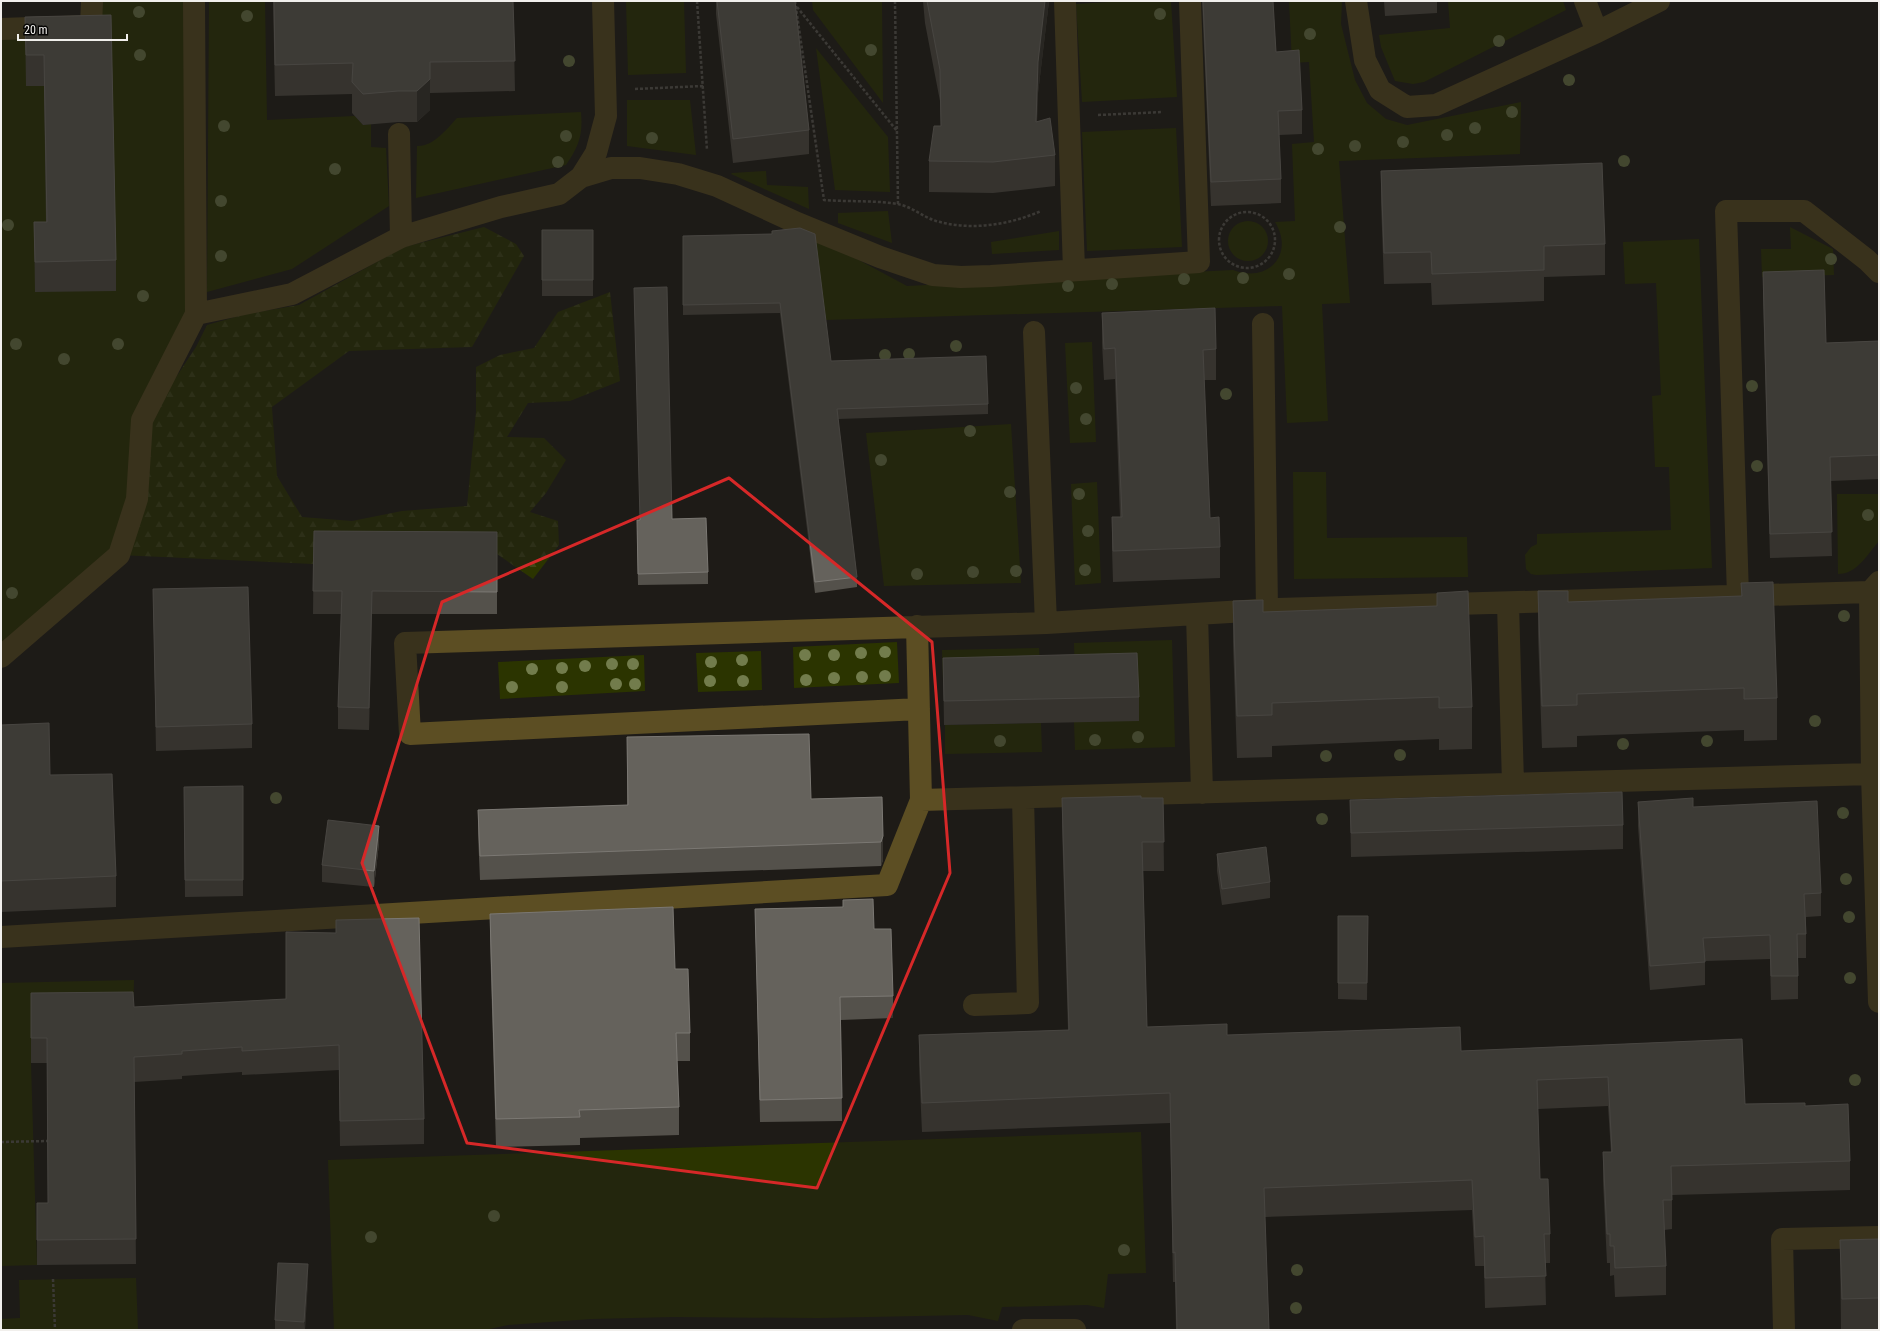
<svg xmlns="http://www.w3.org/2000/svg" width="1880" height="1331" font-family="'Roboto Condensed',sans-serif">
	<style>
		.green { fill: #2b3400 }
		.forest { fill: url(#forest-firs) }
		.lines { fill: none; stroke-linecap: round; stroke-linejoin: round }
		.path { stroke: #605e5a; stroke-width: 2.5; stroke-dasharray: 3 2; stroke-linecap: butt }
		.minor { stroke: #5c4e23; stroke-width: 22 }
		.tree { fill: #727c4c }
		.wall { fill: #54514b }
		.shaded-wall { fill: #37342f }
		.building { fill: #65625c; stroke: #7b7873 }
		.marked { fill: none; stroke: #d62828; stroke-width: 3; stroke-linejoin: round }
	</style>
	<defs>
		<pattern id="forest-firs" width="22" height="20" patternUnits="userSpaceOnUse"><rect width="22" height="20" fill="#2b3400"/><path d="M5 1l3.5 6h-7zM16 11l3.5 6h-7z" fill="#404819"/></pattern>
	</defs>
	<rect width="100%" height="100%" fill="#1e1b17"/>
	<!-- green -->
	<path class="green" d="M 92,1 L 194,1 L 196,314 L 119,555 L 1,657 L 1,29 L 91,26 Z
		M 209,1 L 265,1 L 267,120 L 355,116 L 363,125 L 371,124 L 371,147 L 386,148 L 389,206 L 292,269 L 207,292 Z
		M 626,1 L 684,1 L 686,73 L 628,75 Z
		M 812,1 L 882,1 L 883,103 L 813,10 Z
		M 1125,1 L 1171,1 L 1177,97 L 1082,102 L 1076,4 Z
		M 1289,1 L 1342,1 L 1341,24 L 1355,80 L 1367,103 L 1386,119 L 1407,125 L 1521,102 L 1520,154 L 1339,161 L 1350,303 L 1322,304 L 1328,421 L 1287,423 L 1282,306 L 825,320 L 814,236 L 907,286 L 1233,270 C 1268,284 1295,254 1275,222 L 1295,221 L 1292,144 L 1314,142 L 1309,62 L 1292,63 Z
		M 1448,1 L 1563,1 L 1566,10 L 1424,82 L 1413,84 L 1395,81 L 1381,47 L 1379,35 L 1450,28 Z
		M 816,48 L 888,137 L 890,192 L 835,190 Z
		M 627,100 L 690,100 L 696,155 L 627,146 Z
		M 581,112 C 583,135 579,146 566,165 L 416,198 L 417,146 C 433,147 447,129 457,118 Z
		M 1176,128 L 1182,247 L 1087,251 L 1082,132 Z
		M 766,171 L 767,185 L 808,187 L 809,209 L 731,174 L 732,173 Z
		M 888,211 L 892,243 L 838,223 L 838,213 Z
		M1228 241a20 20 0 1 1 40 0a20 20 0 1 1-40 0Z
		M 1790,227 L 1833,249 L 1834,275 L 1762,277 L 1761,249 L 1791,249 Z
		M 1059,231 L 1059,250 L 992,254 L 991,242 Z
		M 1699,239 L 1712,568 L 1536,575 L 1531,574 L 1526,569 L 1525,555 L 1531,547 L 1537,544 L 1537,534 L 1671,530 L 1669,467 L 1655,467 L 1652,396 L 1661,395 L 1656,283 L 1625,284 L 1623,242 Z
		M 1092,342 L 1096,442 L 1070,443 L 1065,343 Z
		M 1011,424 L 1021,583 L 884,586 L 866,433 Z
		M 1293,472 L 1326,472 L 1327,538 L 1467,537 L 1468,577 L 1294,579 Z
		M 1097,482 L 1101,583 L 1075,585 L 1071,484 Z
		M 1837,494 L 1879,494 L 1879,541 C 1867,555 1857,574 1838,574 Z
		M 1172,640 L 1175,747 L 1075,750 L 1074,722 L 1139,720 L 1075,678 L 1074,643 Z
		M 897,642 L 899,683 L 794,688 L 793,647 Z
		M 1039,648 L 1041,679 L 943,682 L 942,650 Z
		M 761,651 L 762,690 L 698,692 L 696,653 Z
		M 644,655 L 645,691 L 500,699 L 498,662 Z
		M 1041,723 L 1042,752 L 945,754 L 945,725 Z
		M 134,980 L 133,1017 L 31,1063 L 37,1265 L 1,1266 L 1,983 Z
		M 1141,1132 L 1146,1273 L 1108,1274 L 1104,1308 L 1087,1305 L 1002,1307 L 998,1321 L 968,1315 L 818,1318 L 673,1317 L 591,1319 L 508,1325 L 485,1330 L 334,1330 L 328,1160 Z
		M 136,1278 L 138,1330 L 1,1330 L 1,1319 L 20,1318 L 19,1280 Z"/>
	<!-- forest -->
	<path class="forest" d="M 484,227 L 516,244 L 524,256 L 472,347 L 349,351 L 272,407 L 277,476 L 302,517 L 352,521 L 402,511 L 467,506 L 476,412 L 476,367 L 500,355 L 534,348 L 558,312 L 610,292 L 620,381 L 570,401 L 528,403 L 507,437 L 544,438 L 566,460 L 546,493 L 530,512 L 558,521 L 559,545 L 533,579 L 497,554 L 314,554 L 313,564 L 119,555 L 151,415 L 196,347 L 207,325 L 246,314 L 299,305 L 404,247 Z"/>
	<g class="lines">
		<!-- path -->
		<path class="path" d="M 697,1 L 707,150
			M 795,1 L 824,200 C 848,202 873,200 897,204 C 911,206 923,217 936,221 C 971,231 1009,225 1041,211
			M 895,1 L 898,204
			M 797,7 L 897,131
			M 635,89 L 703,86
			M 1098,115 L 1163,112
			M1219 240a28 28 0 1 1 56 0a28 28 0 1 1-56 0Z
			M 1,1142 L 48,1141
			M 53,1279 L 55,1330"/>
		<!-- minor -->
		<path class="minor" d="M 194,1 L 196,314
			M 1065,1 L 1074,270
			M 1356,1 L 1365,60 L 1380,90 L 1407,107 L 1436,105 L 1597,32 L 1659,1
			M 1585,1 L 1597,32
			M 1,29 L 91,26 L 92,1
			M 399,134 L 401,237
			M 581,177 L 611,168 L 640,168 L 678,174 L 717,186 L 797,223 L 880,257 L 933,275 L 961,277 L 991,276 L 1199,262 L 1190,1
			M 1263,324 L 1267,610
			M 1034,332 L 1046,623
			M 1879,582 L 1870,592 L 1872,774 L 1879,1002
			M 1738,596 L 1726,211 L 1804,211 L 1867,260 L 1879,272
			M 1508,603 L 1513,784
			M 1197,614 L 1202,793
			M 917,626 L 921,800
			M 1,657 L 119,555 L 137,499 L 142,420 L 196,314 L 292,294 L 401,237 L 501,207 L 559,194 L 581,177 L 596,153 L 606,116 L 603,1
			M 919,709 L 410,734 L 405,643 L 1046,623 L 1278,609 L 1870,592
			M 1,937 L 887,885 L 921,800 L 1872,774
			M 974,1005 L 1028,1003 L 1023,798
			M 1023,1330 L 1075,1330
			M 1784,1330 L 1782,1239 L 1879,1237"/>
	</g>
	<!-- trees -->
	<g class="tree">
		<circle cx="139" cy="12" r="6"/>
		<circle cx="1160" cy="14" r="6"/>
		<circle cx="247" cy="16" r="6"/>
		<circle cx="1310" cy="34" r="6"/>
		<circle cx="1499" cy="41" r="6"/>
		<circle cx="871" cy="50" r="6"/>
		<circle cx="140" cy="55" r="6"/>
		<circle cx="569" cy="61" r="6"/>
		<circle cx="1569" cy="80" r="6"/>
		<circle cx="1512" cy="112" r="6"/>
		<circle cx="224" cy="126" r="6"/>
		<circle cx="1475" cy="128" r="6"/>
		<circle cx="1447" cy="135" r="6"/>
		<circle cx="566" cy="136" r="6"/>
		<circle cx="652" cy="138" r="6"/>
		<circle cx="1403" cy="142" r="6"/>
		<circle cx="1355" cy="146" r="6"/>
		<circle cx="1318" cy="149" r="6"/>
		<circle cx="1624" cy="161" r="6"/>
		<circle cx="558" cy="162" r="6"/>
		<circle cx="335" cy="169" r="6"/>
		<circle cx="221" cy="201" r="6"/>
		<circle cx="8" cy="225" r="6"/>
		<circle cx="1340" cy="227" r="6"/>
		<circle cx="221" cy="256" r="6"/>
		<circle cx="1831" cy="259" r="6"/>
		<circle cx="1289" cy="274" r="6"/>
		<circle cx="1243" cy="278" r="6"/>
		<circle cx="1184" cy="279" r="6"/>
		<circle cx="1112" cy="284" r="6"/>
		<circle cx="1068" cy="286" r="6"/>
		<circle cx="143" cy="296" r="6"/>
		<circle cx="16" cy="344" r="6"/>
		<circle cx="118" cy="344" r="6"/>
		<circle cx="956" cy="346" r="6"/>
		<circle cx="909" cy="354" r="6"/>
		<circle cx="885" cy="355" r="6"/>
		<circle cx="64" cy="359" r="6"/>
		<circle cx="1752" cy="386" r="6"/>
		<circle cx="1076" cy="388" r="6"/>
		<circle cx="1226" cy="394" r="6"/>
		<circle cx="1086" cy="419" r="6"/>
		<circle cx="970" cy="431" r="6"/>
		<circle cx="881" cy="460" r="6"/>
		<circle cx="1757" cy="466" r="6"/>
		<circle cx="1010" cy="492" r="6"/>
		<circle cx="1079" cy="494" r="6"/>
		<circle cx="1868" cy="515" r="6"/>
		<circle cx="1088" cy="531" r="6"/>
		<circle cx="1085" cy="570" r="6"/>
		<circle cx="1016" cy="571" r="6"/>
		<circle cx="973" cy="572" r="6"/>
		<circle cx="917" cy="574" r="6"/>
		<circle cx="12" cy="593" r="6"/>
		<circle cx="1844" cy="616" r="6"/>
		<circle cx="885" cy="652" r="6"/>
		<circle cx="861" cy="653" r="6"/>
		<circle cx="805" cy="655" r="6"/>
		<circle cx="834" cy="655" r="6"/>
		<circle cx="742" cy="660" r="6"/>
		<circle cx="711" cy="662" r="6"/>
		<circle cx="612" cy="664" r="6"/>
		<circle cx="633" cy="664" r="6"/>
		<circle cx="585" cy="666" r="6"/>
		<circle cx="562" cy="668" r="6"/>
		<circle cx="532" cy="669" r="6"/>
		<circle cx="885" cy="676" r="6"/>
		<circle cx="862" cy="677" r="6"/>
		<circle cx="834" cy="678" r="6"/>
		<circle cx="806" cy="680" r="6"/>
		<circle cx="710" cy="681" r="6"/>
		<circle cx="743" cy="681" r="6"/>
		<circle cx="616" cy="684" r="6"/>
		<circle cx="635" cy="684" r="6"/>
		<circle cx="512" cy="687" r="6"/>
		<circle cx="562" cy="687" r="6"/>
		<circle cx="1815" cy="721" r="6"/>
		<circle cx="1138" cy="737" r="6"/>
		<circle cx="1095" cy="740" r="6"/>
		<circle cx="1000" cy="741" r="6"/>
		<circle cx="1707" cy="741" r="6"/>
		<circle cx="1623" cy="744" r="6"/>
		<circle cx="1400" cy="755" r="6"/>
		<circle cx="1326" cy="756" r="6"/>
		<circle cx="276" cy="798" r="6"/>
		<circle cx="1843" cy="813" r="6"/>
		<circle cx="1322" cy="819" r="6"/>
		<circle cx="1846" cy="879" r="6"/>
		<circle cx="1849" cy="917" r="6"/>
		<circle cx="1850" cy="978" r="6"/>
		<circle cx="1855" cy="1080" r="6"/>
		<circle cx="494" cy="1216" r="6"/>
		<circle cx="371" cy="1237" r="6"/>
		<circle cx="1124" cy="1250" r="6"/>
		<circle cx="1297" cy="1270" r="6"/>
		<circle cx="1296" cy="1308" r="6"/>
	</g>
	<!-- wall -->
	<path class="wall" d="M 273,1 L 513,1 L 515,91 L 430,93 L 430,110 L 417,122 L 398,122 L 363,125 L 352,113 L 352,94 L 275,96 Z
		M 716,1 L 795,1 L 809,130 L 809,154 L 733,163 L 716,14 Z
		M 923,1 L 1049,1 L 1038,93 L 1037,122 L 1055,155 L 1055,186 L 993,193 L 929,192 L 929,161 L 941,126 L 940,101 L 925,23 Z
		M 1202,1 L 1273,1 L 1276,52 L 1302,110 L 1302,134 L 1279,135 L 1281,179 L 1281,203 L 1211,206 Z
		M 1384,1 L 1437,1 L 1437,13 L 1385,16 Z
		M 111,15 L 116,260 L 116,291 L 35,292 L 34,222 L 46,222 L 44,86 L 26,86 L 25,17 Z
		M 1381,171 L 1605,244 L 1605,275 L 1544,277 L 1544,301 L 1432,305 L 1431,283 L 1384,284 L 1381,202 Z
		M 542,230 L 593,230 L 593,296 L 542,296 Z
		M 772,231 L 831,361 L 988,404 L 988,414 L 838,419 L 857,577 L 857,587 L 815,593 L 780,313 L 683,315 L 683,236 L 772,234 Z
		M 1763,272 L 1826,343 L 1879,341 L 1879,479 L 1830,481 L 1832,556 L 1770,558 L 1763,296 Z
		M 1102,313 L 1216,349 L 1216,380 L 1204,380 L 1210,518 L 1220,547 L 1220,578 L 1113,582 L 1112,548 L 1112,517 L 1120,517 L 1115,379 L 1104,380 L 1102,343 Z
		M 672,519 L 708,572 L 708,584 L 638,585 L 637,531 Z
		M 314,531 L 497,532 L 497,614 L 372,614 L 369,730 L 338,729 L 338,707 L 341,614 L 313,614 Z
		M 1741,583 L 1777,698 L 1777,740 L 1744,741 L 1744,730 L 1577,736 L 1577,747 L 1542,748 L 1538,634 L 1538,591 L 1568,602 L 1741,596 Z
		M 153,589 L 252,724 L 252,748 L 156,751 Z
		M 1437,593 L 1472,707 L 1472,749 L 1439,750 L 1439,739 L 1272,746 L 1272,757 L 1237,758 L 1233,643 L 1233,601 L 1263,612 L 1437,606 Z
		M 943,658 L 1139,697 L 1139,721 L 944,725 Z
		M 1,725 L 50,775 L 116,876 L 116,907 L 1,912 Z
		M 627,737 L 811,799 L 882,797 L 883,860 L 881,866 L 480,880 L 478,834 L 478,810 L 627,805 Z
		M 243,786 L 243,896 L 185,897 L 184,787 Z
		M 1062,798 L 1163,798 L 1164,871 L 1143,871 L 1147,1027 L 1227,1035 L 1461,1051 L 1742,1039 L 1745,1104 L 1805,1106 L 1850,1161 L 1850,1190 L 1672,1195 L 1672,1229 L 1664,1230 L 1666,1266 L 1666,1295 L 1615,1297 L 1614,1275 L 1610,1276 L 1610,1263 L 1607,1263 L 1603,1181 L 1603,1152 L 1611,1152 L 1608,1106 L 1538,1109 L 1540,1179 L 1550,1234 L 1550,1263 L 1545,1263 L 1546,1305 L 1485,1308 L 1484,1266 L 1475,1266 L 1472,1210 L 1265,1217 L 1269,1330 L 1176,1330 L 1175,1282 L 1173,1282 L 1170,1123 L 922,1132 L 919,1065 L 919,1035 L 1068,1030 L 1062,827 Z
		M 1350,800 L 1623,825 L 1623,849 L 1351,857 Z
		M 1638,802 L 1693,807 L 1821,893 L 1821,916 L 1806,917 L 1806,958 L 1798,958 L 1798,999 L 1771,1000 L 1770,959 L 1705,961 L 1705,985 L 1650,990 L 1638,826 Z
		M 379,843 L 374,887 L 322,882 L 322,865 Z
		M 1217,854 L 1270,882 L 1270,898 L 1222,905 L 1217,871 Z
		M 755,909 L 874,929 L 893,996 L 893,1018 L 841,1020 L 842,1121 L 760,1122 Z
		M 490,914 L 675,969 L 690,1033 L 690,1061 L 677,1061 L 679,1107 L 679,1135 L 580,1138 L 580,1145 L 496,1147 L 490,941 Z
		M 1338,916 L 1368,916 L 1367,1000 L 1338,999 Z
		M 31,993 L 134,1007 L 286,999 L 424,1119 L 424,1144 L 340,1146 L 339,1070 L 242,1075 L 242,1072 L 182,1076 L 182,1079 L 134,1082 L 136,1264 L 37,1265 L 37,1203 L 48,1203 L 47,1063 L 31,1063 Z
		M 1879,1239 L 1879,1330 L 1841,1330 L 1840,1240 Z
		M 308,1281 L 305,1330 L 275,1330 L 275,1320 Z"/>
	<!-- shaded-wall -->
	<path class="shaded-wall" d="M 1045,1 L 1049,1 L 1038,93 L 1036,153 L 1036,122 L 1038,62 Z
		M 430,62 L 430,110 L 417,122 L 417,91 Z
		M 372,591 L 372,614 L 369,730 L 369,708 Z
		M 379,826 L 379,843 L 374,887 L 374,871 Z
		M 883,836 L 883,860 L 881,866 L 881,842 Z
		M 308,1264 L 308,1281 L 304,1330 L 304,1322 Z"/>
	<!-- building -->
	<path class="building" d="M 274,1 L 513,1 L 515,61 L 430,62 L 430,79 L 417,91 L 398,91 L 363,94 L 352,82 L 353,63 L 275,65 Z
		M 717,1 L 795,1 L 809,130 L 733,139 Z
		M 927,1 L 1045,1 L 1038,62 L 1036,122 L 1050,118 L 1055,155 L 993,162 L 929,161 L 934,126 L 941,126 L 940,70 Z
		M 1203,1 L 1273,1 L 1276,52 L 1299,50 L 1302,110 L 1278,111 L 1281,179 L 1211,182 Z
		M 111,15 L 116,260 L 35,262 L 34,222 L 47,222 L 44,55 L 26,55 L 25,17 Z
		M 1602,163 L 1605,244 L 1544,246 L 1544,270 L 1432,274 L 1431,252 L 1384,253 L 1381,171 Z
		M 800,228 L 815,234 L 831,361 L 986,356 L 988,404 L 837,409 L 857,577 L 815,582 L 780,303 L 683,305 L 683,236 L 772,234 L 772,231 Z
		M 542,230 L 593,230 L 593,280 L 542,280 Z
		M 1824,270 L 1826,343 L 1879,341 L 1879,455 L 1830,457 L 1832,532 L 1770,534 L 1763,272 Z
		M 667,287 L 672,519 L 706,518 L 708,572 L 638,574 L 637,520 L 640,520 L 634,288 Z
		M 1215,308 L 1216,349 L 1203,350 L 1210,518 L 1219,517 L 1220,547 L 1113,551 L 1112,517 L 1122,517 L 1115,348 L 1104,349 L 1102,313 Z
		M 314,531 L 497,532 L 497,592 L 372,591 L 369,708 L 338,707 L 342,591 L 313,591 Z
		M 1773,582 L 1777,698 L 1744,699 L 1744,688 L 1577,694 L 1577,705 L 1542,706 L 1538,591 L 1568,591 L 1568,602 L 1742,596 L 1741,583 Z
		M 248,587 L 252,724 L 156,727 L 153,589 Z
		M 1468,591 L 1472,707 L 1439,708 L 1439,697 L 1272,703 L 1272,715 L 1237,716 L 1233,601 L 1263,600 L 1263,612 L 1437,606 L 1437,593 Z
		M 1137,653 L 1139,697 L 944,701 L 943,658 Z
		M 49,723 L 50,775 L 112,774 L 116,876 L 1,881 L 1,725 Z
		M 809,734 L 811,799 L 882,797 L 883,836 L 881,842 L 480,856 L 478,810 L 628,805 L 627,737 Z
		M 243,786 L 243,880 L 185,880 L 184,787 Z
		M 1622,792 L 1623,825 L 1351,833 L 1350,800 Z
		M 1141,796 L 1141,798 L 1163,798 L 1164,842 L 1142,842 L 1147,1027 L 1227,1024 L 1227,1035 L 1460,1027 L 1461,1051 L 1742,1039 L 1745,1104 L 1805,1103 L 1805,1106 L 1848,1104 L 1850,1161 L 1671,1166 L 1672,1200 L 1663,1200 L 1666,1266 L 1615,1268 L 1614,1246 L 1610,1246 L 1610,1234 L 1607,1234 L 1603,1152 L 1612,1152 L 1608,1077 L 1537,1080 L 1540,1179 L 1548,1179 L 1550,1234 L 1544,1234 L 1546,1276 L 1485,1278 L 1484,1236 L 1475,1237 L 1472,1180 L 1264,1188 L 1269,1330 L 1177,1330 L 1175,1252 L 1173,1253 L 1170,1093 L 922,1103 L 919,1035 L 1069,1030 L 1062,798 Z
		M 1693,798 L 1693,807 L 1817,801 L 1821,893 L 1804,894 L 1806,934 L 1797,934 L 1798,976 L 1771,976 L 1770,935 L 1703,938 L 1705,962 L 1650,966 L 1638,802 Z
		M 328,820 L 379,826 L 374,871 L 322,865 Z
		M 1266,847 L 1270,882 L 1222,889 L 1217,854 Z
		M 873,899 L 874,929 L 891,929 L 893,996 L 840,997 L 842,1098 L 760,1100 L 755,909 L 843,907 L 843,900 Z
		M 673,907 L 675,969 L 688,969 L 690,1033 L 676,1033 L 679,1107 L 579,1110 L 580,1117 L 496,1119 L 490,914 Z
		M 1338,916 L 1368,916 L 1367,983 L 1338,983 Z
		M 419,918 L 424,1119 L 340,1121 L 339,1045 L 242,1051 L 242,1047 L 182,1051 L 182,1054 L 134,1057 L 136,1239 L 37,1240 L 37,1203 L 48,1203 L 47,1038 L 31,1038 L 31,993 L 133,992 L 134,1007 L 286,999 L 286,932 L 336,933 L 336,920 Z
		M 1879,1239 L 1879,1298 L 1842,1299 L 1840,1240 Z
		M 278,1263 L 308,1264 L 304,1322 L 275,1320 Z"/>
	<!-- marked area -->
	<path d="M0 0H1880V1331H0ZM 729,478 L 932,642 L 950,873 L 817,1188 L 467,1143 L 362,863 L 442,602 Z" fill="#1e1b17" fill-opacity=".55" fill-rule="evenodd"/>
	<path class="marked" d="M 729,478 L 932,642 L 950,873 L 817,1188 L 467,1143 L 362,863 L 442,602 Z"/>
	<!-- border -->
	<rect width="1880" height="1331" fill="none" stroke="#f1efec" stroke-width="4"/>
	<!-- scale -->
	<path d="M18 34v6h109v-6" fill="none" stroke="#f1efec" stroke-width="2"/>
	<text x="24" y="34" font-size="12" fill="#f1efec" stroke="#070605" stroke-width="3" paint-order="stroke">20 m</text>
</svg>
